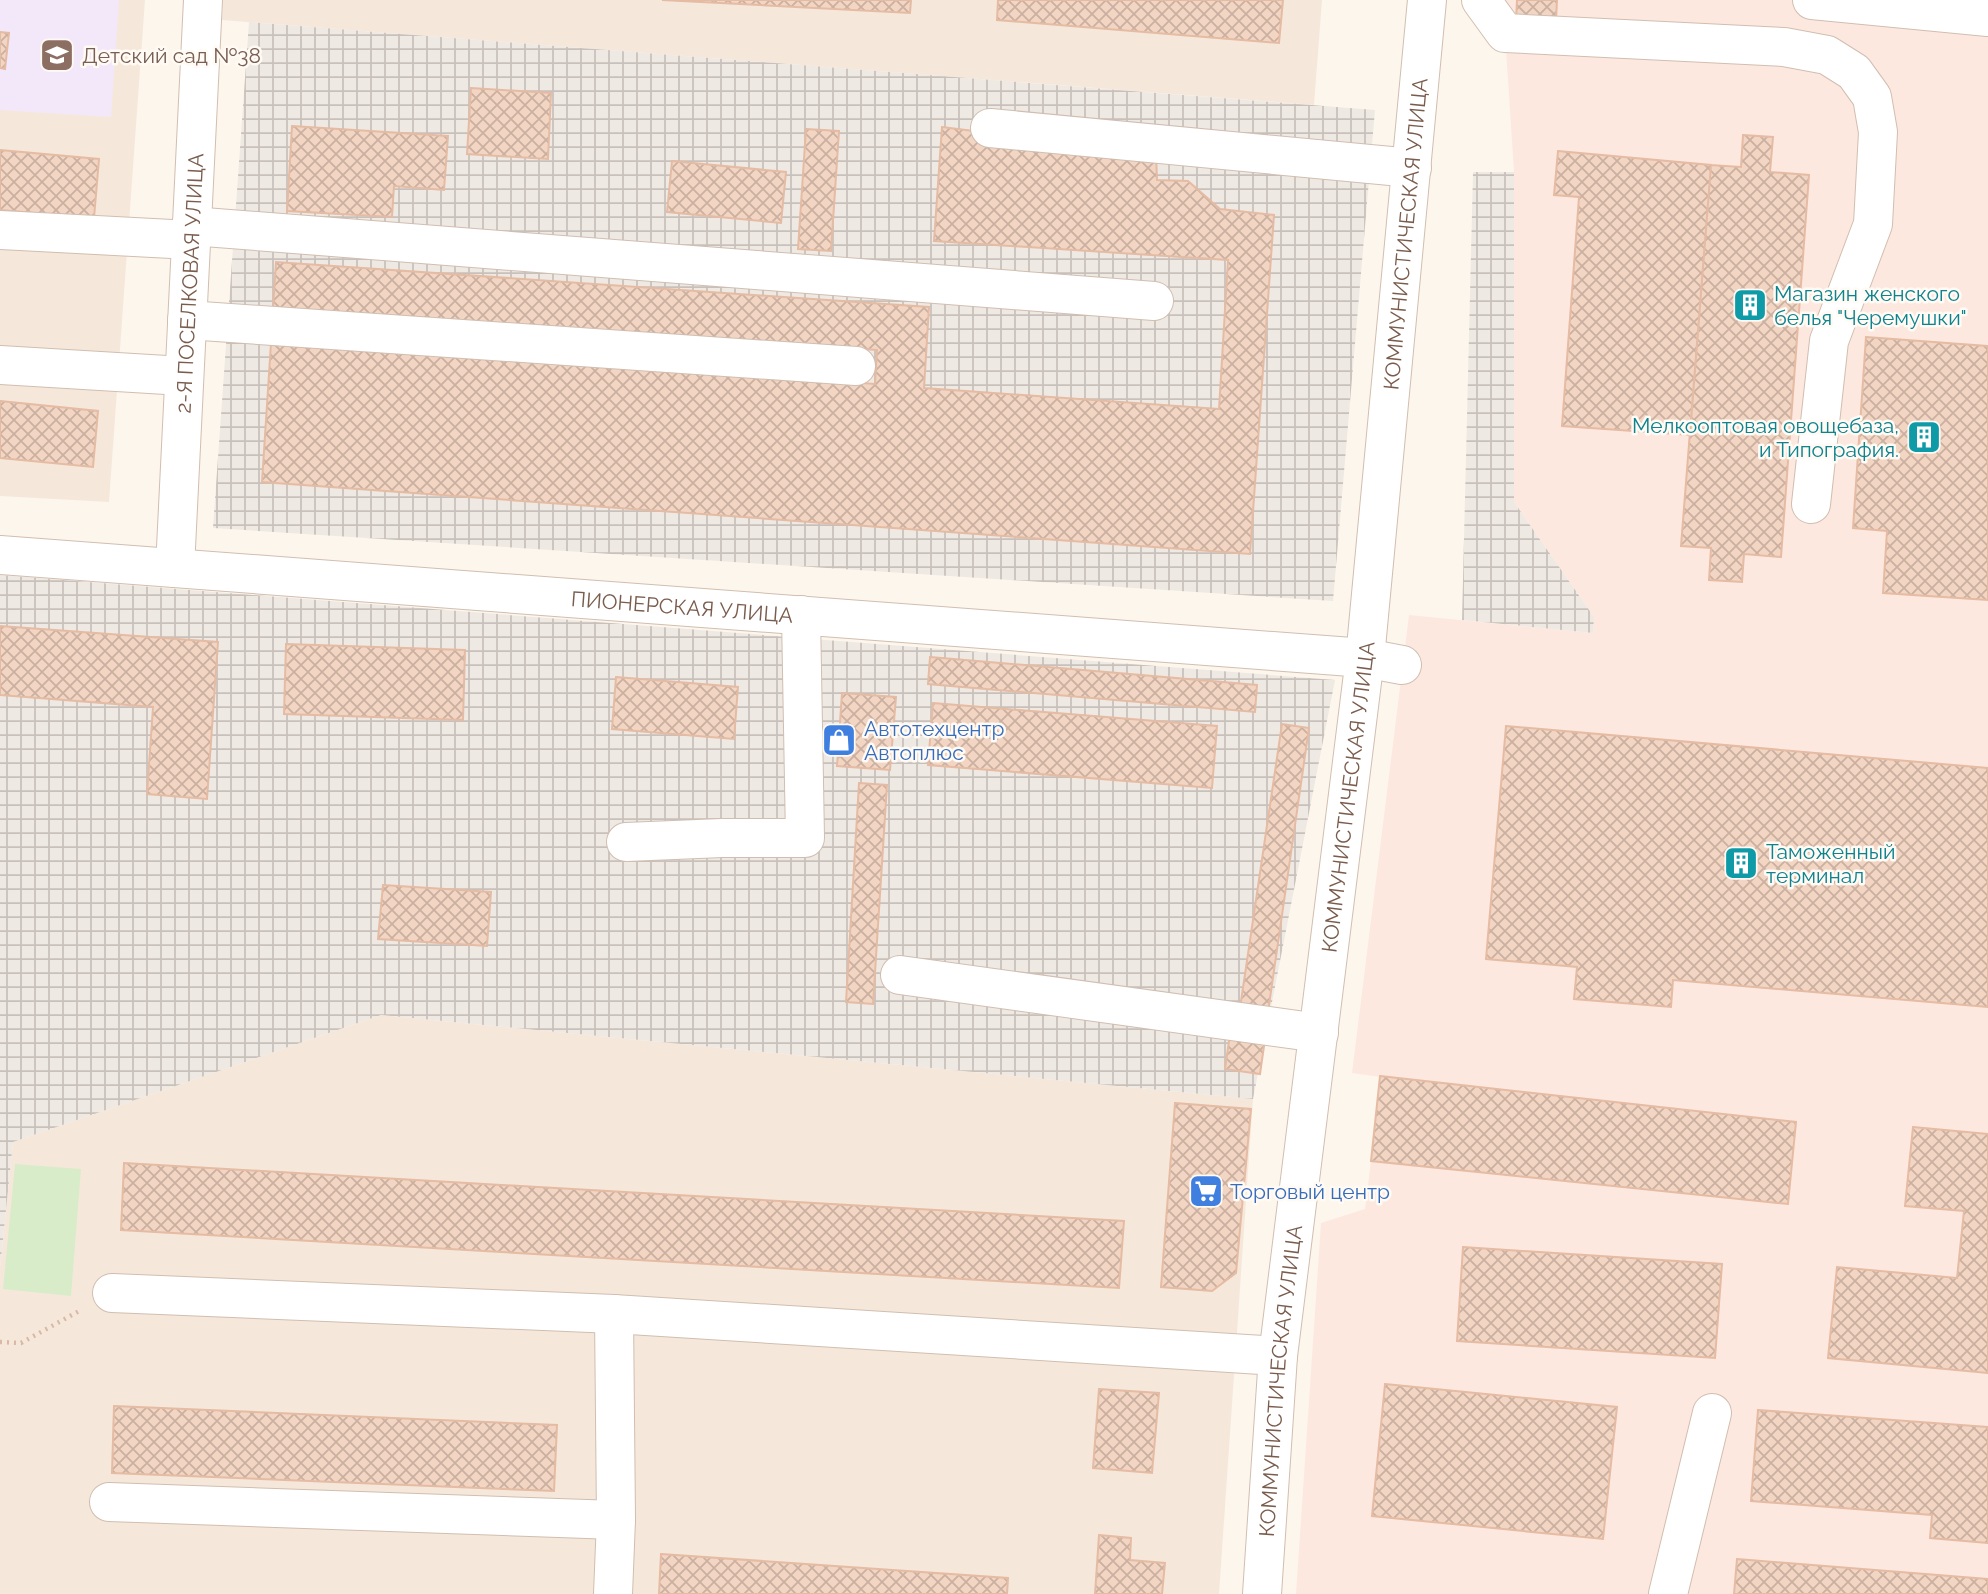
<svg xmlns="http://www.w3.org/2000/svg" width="1988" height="1594" font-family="Raleway,sans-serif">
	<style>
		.residential { fill: #f5e8da }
		.commercial { fill: #fde8e0 }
		.industrial { fill: url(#industrial-grid) }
		.education { fill: #f3e8fa }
		.grass { fill: #d8ecc9 }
		.building { fill: url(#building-cross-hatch); stroke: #e6bba3; stroke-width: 2 }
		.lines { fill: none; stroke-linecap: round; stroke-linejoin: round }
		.minor-casing { stroke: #d1beb0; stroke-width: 40 }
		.path { stroke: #d9b8a5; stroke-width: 4.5; stroke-dasharray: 2 5; stroke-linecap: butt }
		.minor { stroke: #fff; stroke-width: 38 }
		.labels { text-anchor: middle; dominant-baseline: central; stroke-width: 5; stroke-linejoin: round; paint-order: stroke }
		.education-label { font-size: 21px; fill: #785e54; stroke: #fffaf3; text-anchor: start }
		.street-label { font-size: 21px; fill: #7a5c4d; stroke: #fffaf3 }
		.culture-label { font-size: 21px; fill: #0d838f; stroke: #fffaf3; text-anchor: start }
		.shop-label { font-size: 21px; fill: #366cbe; stroke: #fffaf3; text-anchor: start }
	</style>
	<defs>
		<pattern id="industrial-grid" width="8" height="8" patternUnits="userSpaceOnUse" patternTransform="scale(1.75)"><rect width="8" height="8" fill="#efe9e4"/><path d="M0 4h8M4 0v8" fill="none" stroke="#c7c0bb"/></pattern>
		<pattern id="building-cross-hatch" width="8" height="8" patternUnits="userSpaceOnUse" patternTransform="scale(1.75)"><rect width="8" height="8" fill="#f3d5c3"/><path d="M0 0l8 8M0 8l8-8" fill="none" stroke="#cab0a1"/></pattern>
	</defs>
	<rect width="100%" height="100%" fill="#fdf6ec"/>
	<!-- residential -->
	<path class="residential" d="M 0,0 L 145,0 L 109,502 L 0,496 Z
		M 223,0 L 1322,0 L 1314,105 L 222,20 Z
		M 381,1015 L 1253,1099 L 1219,1594 L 0,1594 L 0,1268 L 13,1142 Z"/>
	<!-- commercial -->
	<path class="commercial" d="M 1506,0 L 1988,0 L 1988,1594 L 1296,1594 L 1321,1223 L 1365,1209 L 1371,1161 L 1380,1077 L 1352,1073 L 1409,615 L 1593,633 L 1594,617 L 1514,502 L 1514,172 L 1505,34 Z"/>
	<!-- industrial -->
	<path class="industrial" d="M 249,22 L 1375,110 L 1333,601 L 213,528 Z
		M 1473,172 L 1514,172 L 1514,502 L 1594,617 L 1593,633 L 1462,620 Z
		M 0,575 L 1335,680 L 1253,1099 L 381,1015 L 13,1142 L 0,1268 Z"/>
	<!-- education -->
	<path class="education" d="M 0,0 L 119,0 L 111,117 L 0,110 Z"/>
	<!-- grass -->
	<path class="grass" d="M 15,1164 L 81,1169 L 71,1296 L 3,1289 Z"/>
	<!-- building -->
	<path class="building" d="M 662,0 L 911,0 L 910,13 Z
		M 998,0 L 1283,0 L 1279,43 L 997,20 Z
		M 1517,0 L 1557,0 L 1556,22 L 1516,21 Z
		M 0,32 L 9,33 L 5,69 L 0,68 Z
		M 471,88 L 551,93 L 548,159 L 467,154 Z
		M 292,126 L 448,136 L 444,190 L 394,186 L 392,217 L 287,211 Z
		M 942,127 L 1156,154 L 1157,180 L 1188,181 L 1220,209 L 1274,215 L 1250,554 L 262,482 L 271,343 L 875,384 L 877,350 L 273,308 L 276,262 L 929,307 L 924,388 L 1219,409 L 1228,260 L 934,241 Z
		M 806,129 L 839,131 L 831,251 L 798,249 Z
		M 1743,135 L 1773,137 L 1770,172 L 1809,175 L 1781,557 L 1744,554 L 1742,582 L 1709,580 L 1711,548 L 1681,546 L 1711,165 L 1741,167 Z
		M 0,150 L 99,159 L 94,218 L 0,210 Z
		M 1558,151 L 1711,165 L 1690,435 L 1562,426 L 1579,197 L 1554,195 Z
		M 672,161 L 786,172 L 781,223 L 667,212 Z
		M 1866,337 L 1988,346 L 1988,600 L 1883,593 L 1887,531 L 1853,528 Z
		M 0,401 L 98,411 L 93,467 L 0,458 Z
		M 0,626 L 218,642 L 207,799 L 147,794 L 153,707 L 0,695 Z
		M 286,644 L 465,650 L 463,720 L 284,714 Z
		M 930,657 L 1257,685 L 1255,712 L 928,684 Z
		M 616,677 L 738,687 L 734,739 L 612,729 Z
		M 842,693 L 896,697 L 890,770 L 837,766 Z
		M 933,703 L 1217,726 L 1212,788 L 928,765 Z
		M 1282,724 L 1309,728 L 1268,1012 L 1240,1008 Z
		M 1506,726 L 1988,768 L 1988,1007 L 1673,980 L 1671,1007 L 1574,999 L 1577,967 L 1486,959 Z
		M 859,783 L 887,785 L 873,1004 L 846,1002 Z
		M 383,885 L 491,892 L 487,946 L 378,939 Z
		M 1230,1034 L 1265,1039 L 1260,1074 L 1225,1069 Z
		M 1380,1076 L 1796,1122 L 1788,1204 L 1371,1161 Z
		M 1175,1103 L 1251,1109 L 1236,1273 L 1212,1291 L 1161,1287 Z
		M 1913,1127 L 1988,1134 L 1988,1373 L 1828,1358 L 1837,1267 L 1957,1278 L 1964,1211 L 1905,1206 Z
		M 124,1163 L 1124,1221 L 1119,1288 L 121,1230 Z
		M 1463,1247 L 1722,1264 L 1715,1358 L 1457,1341 Z
		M 1385,1384 L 1617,1407 L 1603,1539 L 1372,1516 Z
		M 1099,1389 L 1159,1393 L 1152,1473 L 1093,1468 Z
		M 114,1406 L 557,1425 L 554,1491 L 112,1473 Z
		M 1758,1410 L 1988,1427 L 1988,1543 L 1930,1538 L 1932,1515 L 1751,1501 Z
		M 1099,1535 L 1131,1538 L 1130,1560 L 1165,1563 L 1162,1594 L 1095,1594 Z
		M 661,1554 L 1008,1578 L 1007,1594 L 659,1594 Z
		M 1737,1559 L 1988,1579 L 1988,1594 L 1734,1594 Z"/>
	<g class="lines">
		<!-- minor casing -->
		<g class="minor-casing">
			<g id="minor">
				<path d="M 1481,0 L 1505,33 L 1784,47 L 1827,55 L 1854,72 L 1872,97 L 1878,132 L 1873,224 L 1829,341 L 1811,504"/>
				<path d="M 1812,0 L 1988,17"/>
				<path d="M 990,128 L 1412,168"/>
				<path d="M 191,226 L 1154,301"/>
				<path d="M 0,230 L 191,240"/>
				<path d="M 187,320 L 856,366"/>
				<path d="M 0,365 L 183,376"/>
				<path id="s1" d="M 0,555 L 1365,658 L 1402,665"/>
				<path id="s2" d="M 175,568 L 203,0"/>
				<path d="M 626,842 L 722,838 L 805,838 L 801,615"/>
				<path d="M 900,975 L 1319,1033"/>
				<path d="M 112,1293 L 614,1314 L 1278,1356"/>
				<path d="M 109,1502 L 616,1520"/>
				<path d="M 613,1594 L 616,1520 L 614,1314"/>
				<path id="s3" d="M 1262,1594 L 1278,1356 L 1365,658 L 1427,0"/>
				<path d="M 1668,1594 L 1712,1413"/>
			</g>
		</g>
		<!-- path -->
		<path class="path" d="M 0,1342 L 21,1343 L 81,1310"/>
		<!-- minor -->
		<use href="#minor" class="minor"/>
	</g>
	<!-- icons -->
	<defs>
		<g id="school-square" transform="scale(1.75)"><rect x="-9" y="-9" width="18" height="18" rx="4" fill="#8d6e63" stroke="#fffaf3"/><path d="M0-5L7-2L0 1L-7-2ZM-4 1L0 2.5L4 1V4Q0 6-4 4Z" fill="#fff"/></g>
		<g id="building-square" transform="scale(1.75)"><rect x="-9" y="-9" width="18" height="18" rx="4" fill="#0f9aa8" stroke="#fffaf3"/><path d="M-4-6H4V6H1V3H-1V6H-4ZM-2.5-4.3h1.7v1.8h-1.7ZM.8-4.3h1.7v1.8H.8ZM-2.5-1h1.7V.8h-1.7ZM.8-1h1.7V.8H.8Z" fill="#fff"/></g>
		<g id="shop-square" transform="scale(1.75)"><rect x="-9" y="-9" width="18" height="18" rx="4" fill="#3f7fe0" stroke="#fffaf3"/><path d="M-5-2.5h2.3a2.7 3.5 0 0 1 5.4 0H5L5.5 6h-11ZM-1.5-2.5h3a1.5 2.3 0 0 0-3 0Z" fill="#fff"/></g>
		<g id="supermarket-square" transform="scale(1.75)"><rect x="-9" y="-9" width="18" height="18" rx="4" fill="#3f7fe0" stroke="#fffaf3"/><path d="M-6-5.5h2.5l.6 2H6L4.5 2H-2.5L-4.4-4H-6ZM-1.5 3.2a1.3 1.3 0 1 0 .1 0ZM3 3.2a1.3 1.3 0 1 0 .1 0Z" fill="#fff"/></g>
	</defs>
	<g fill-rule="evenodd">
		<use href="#school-square" x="57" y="55"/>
		<use href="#building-square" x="1750" y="305"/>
		<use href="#building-square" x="1924" y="437"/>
		<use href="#shop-square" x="839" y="740"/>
		<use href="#building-square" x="1741" y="863"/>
		<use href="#supermarket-square" x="1206" y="1191"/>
	</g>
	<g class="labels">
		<!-- education labels -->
		<g class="education-label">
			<text x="82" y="55">Детский сад №38</text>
		</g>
		<!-- street labels -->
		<g class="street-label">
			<text stroke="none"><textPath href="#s3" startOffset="1368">КОММУНИСТИЧЕСКАЯ УЛИЦА</textPath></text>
			<text stroke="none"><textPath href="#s2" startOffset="285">2-Я ПОСЕЛКОВАЯ УЛИЦА</textPath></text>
			<text stroke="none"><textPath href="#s1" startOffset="684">ПИОНЕРСКАЯ УЛИЦА</textPath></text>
			<text stroke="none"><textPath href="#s3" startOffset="802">КОММУНИСТИЧЕСКАЯ УЛИЦА</textPath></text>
			<text stroke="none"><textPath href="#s3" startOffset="214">КОММУНИСТИЧЕСКАЯ УЛИЦА</textPath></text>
		</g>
		<!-- culture labels -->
		<g class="culture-label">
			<text x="1774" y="293">Магазин женского<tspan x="1774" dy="24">белья "Черемушки"</tspan></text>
			<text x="1899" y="425" text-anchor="end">Мелкооптовая овощебаза,<tspan x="1899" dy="24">и Типография.</tspan></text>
			<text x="1766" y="851">Таможенный<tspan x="1766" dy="24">терминал</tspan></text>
		</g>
		<!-- shop labels -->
		<g class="shop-label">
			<text x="864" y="728">Автотехцентр<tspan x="864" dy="24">Автоплюс</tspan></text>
			<text x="1230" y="1191">Торговый центр</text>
		</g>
	</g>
</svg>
